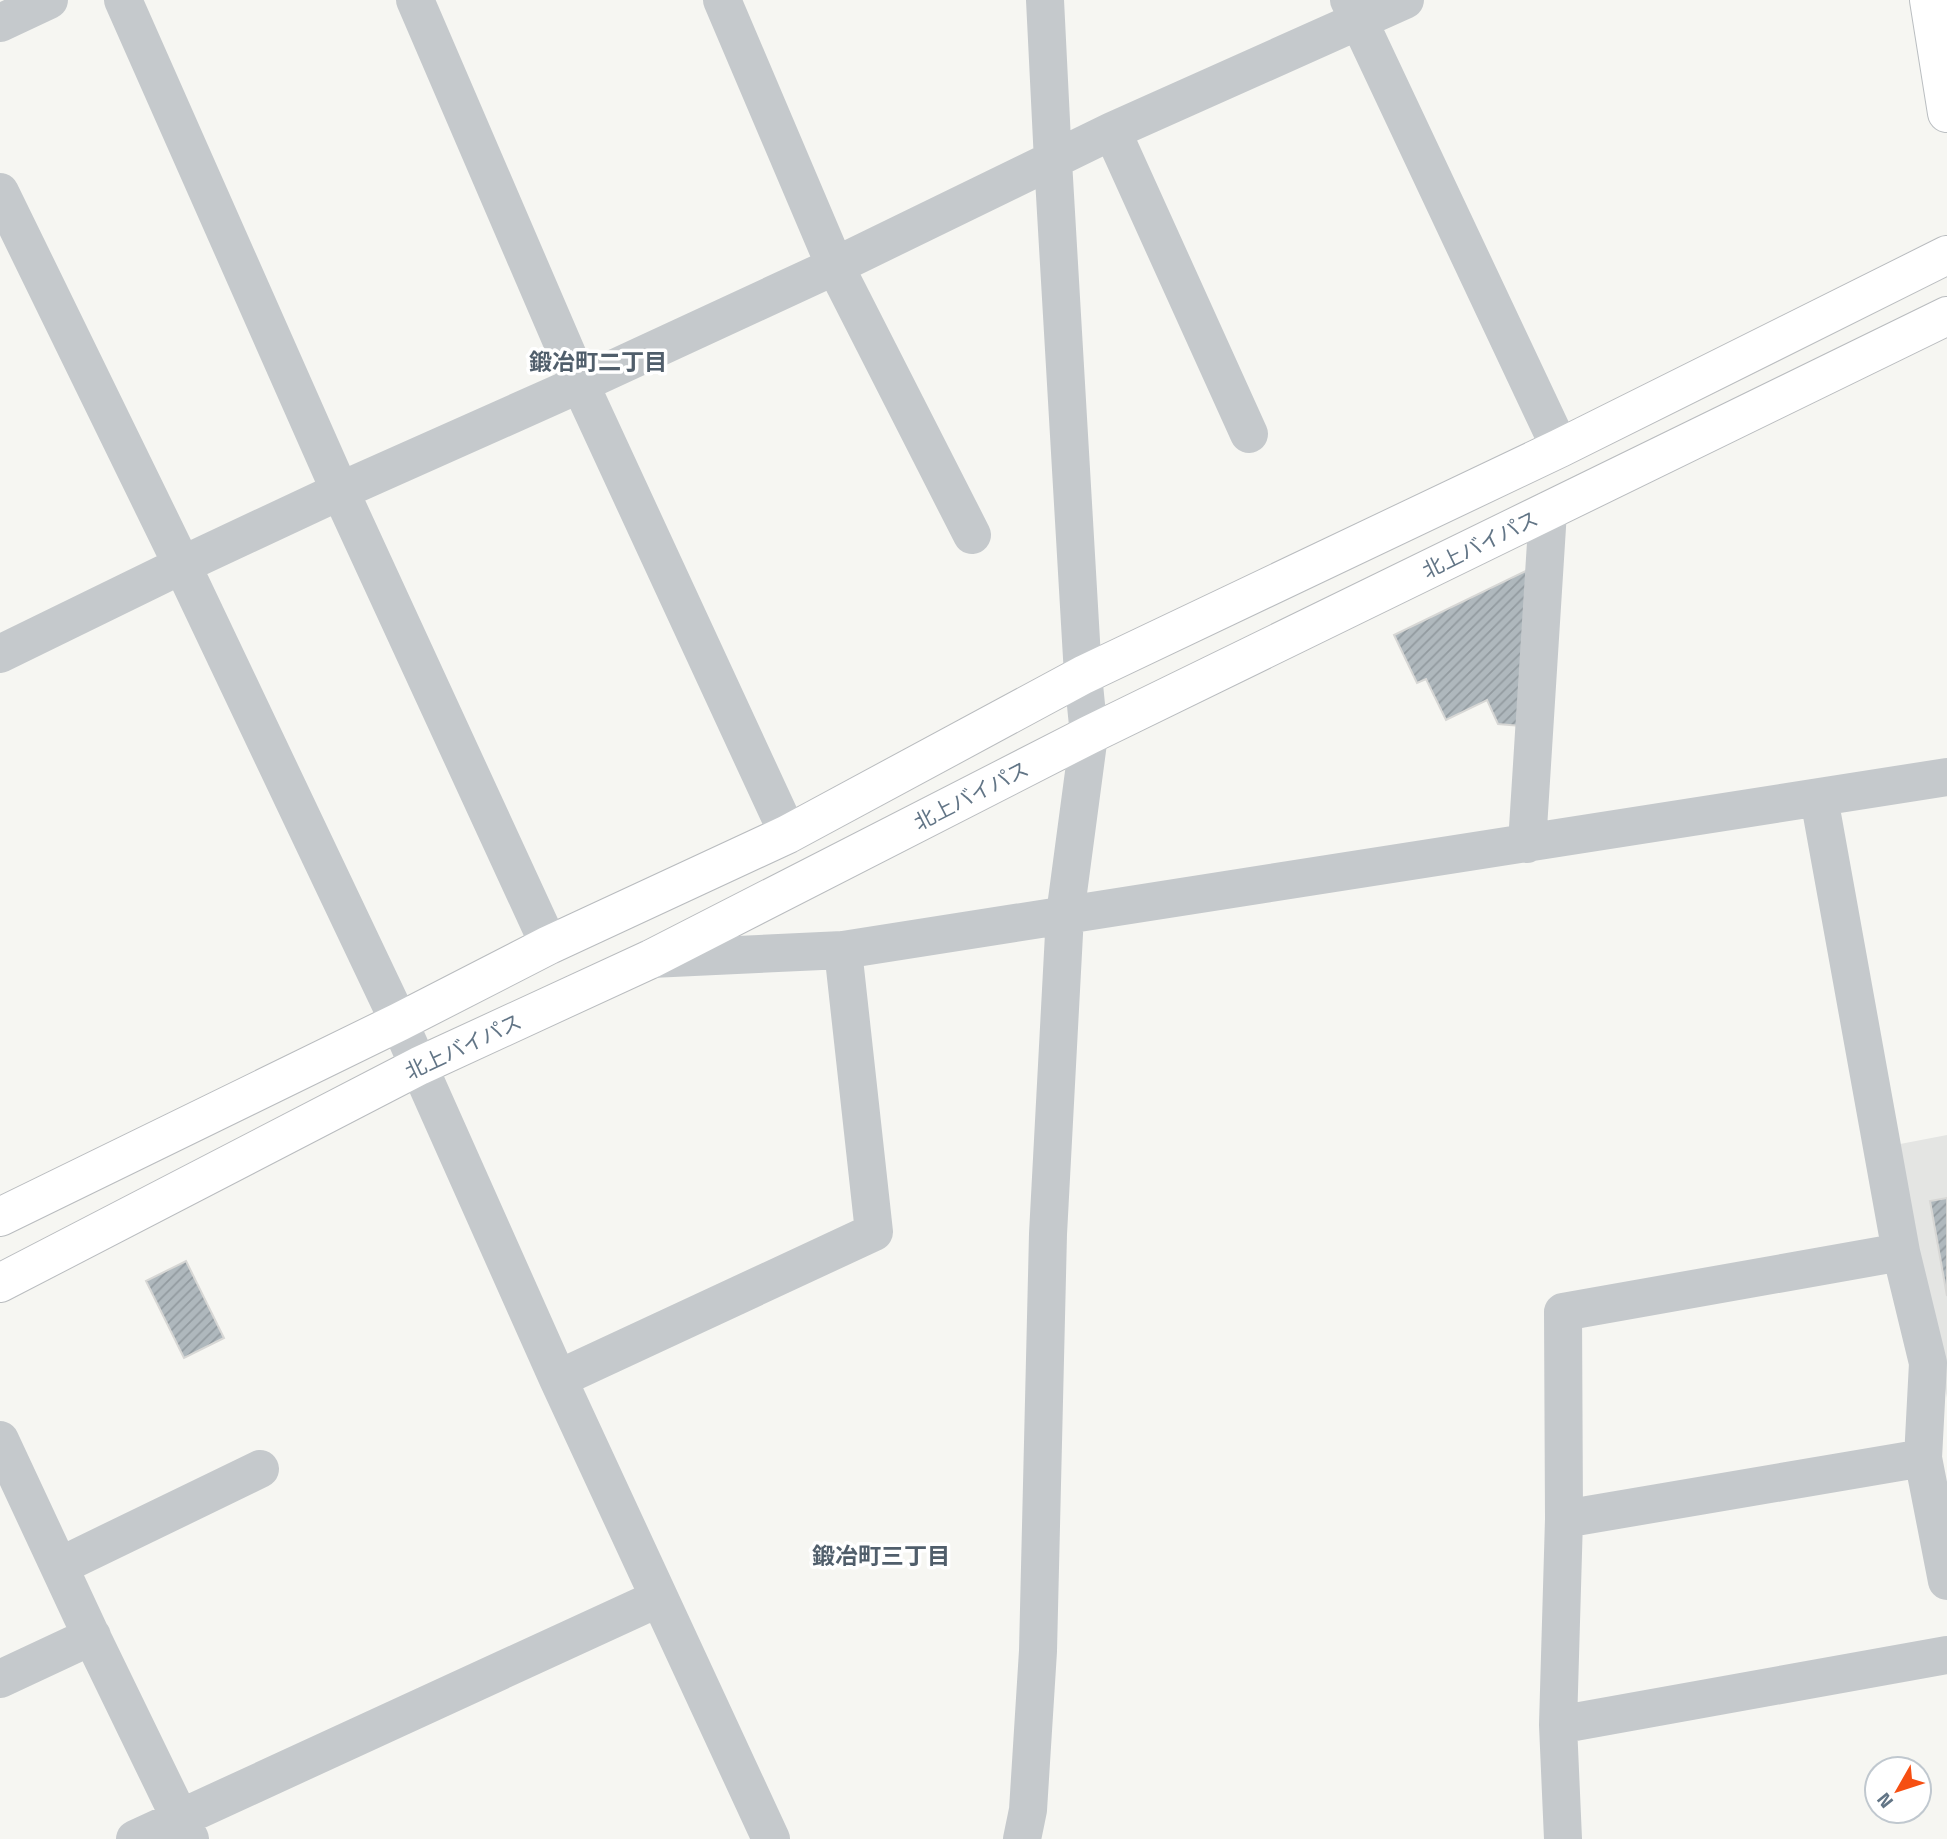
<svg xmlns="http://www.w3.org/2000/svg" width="1947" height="1839" font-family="'Titillium Web','Noto Sans JP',sans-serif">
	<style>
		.built { fill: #e4e5e3 }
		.building { fill: url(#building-hatch); stroke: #d7d7d5; stroke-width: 2 }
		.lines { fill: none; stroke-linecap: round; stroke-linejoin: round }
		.major-casing { stroke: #babec1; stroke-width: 40 }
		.highway-casing { stroke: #b9bcbf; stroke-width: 40 }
		.minor { stroke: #c5c9cc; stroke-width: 38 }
		.major { stroke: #fff; stroke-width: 38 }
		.highway { stroke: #fff; stroke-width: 38 }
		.labels { text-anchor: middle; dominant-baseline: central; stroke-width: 7; stroke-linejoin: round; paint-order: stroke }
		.street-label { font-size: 21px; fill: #627586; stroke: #fff }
		.neighbourhood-label { font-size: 23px; font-weight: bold; fill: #505e6b; stroke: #fff }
	</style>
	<defs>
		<pattern id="building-hatch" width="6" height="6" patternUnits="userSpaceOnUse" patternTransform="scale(1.75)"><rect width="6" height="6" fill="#afb8bd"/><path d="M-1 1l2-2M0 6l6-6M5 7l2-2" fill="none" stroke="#929a9f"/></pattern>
	</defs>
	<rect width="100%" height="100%" fill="#f6f6f2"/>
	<!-- built -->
	<path class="built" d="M 1947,1135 L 1947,1398 L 1895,1145 Z"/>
	<!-- building -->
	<path class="building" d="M 1530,569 L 1521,726 L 1498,724 L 1487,700 L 1446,720 L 1426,679 L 1417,683 L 1394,635 Z
		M 1947,1198 L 1947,1296 L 1930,1201 Z
		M 186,1261 L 224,1338 L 184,1358 L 146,1281 Z"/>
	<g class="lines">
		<!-- major casing -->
		<g class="major-casing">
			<path id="major" d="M 1929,0 L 1947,113"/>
		</g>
		<!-- highway casing -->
		<g class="highway-casing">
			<path id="highway" d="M 0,1217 L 399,1022 L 549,945 L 788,834 L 1083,675 L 1560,448 L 1947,255
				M 0,1283 L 419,1066 L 651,959 L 1089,735 L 1947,316"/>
		</g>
		<!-- minor -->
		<path class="minor" d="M 123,0 L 340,491 L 549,945
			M 415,0 L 580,384 L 788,834
			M 722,0 L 835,266 L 972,535
			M 1349,0 L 1560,448
			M 0,23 L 49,0
			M 1112,131 L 1249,434
			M 0,192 L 182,565 L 399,1022 L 558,1379 L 771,1839
			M 0,654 L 182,565 L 340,491 L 580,384 L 835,266 L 1112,131 L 1405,0
			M 1819,798 L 1901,1252 L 1928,1363 L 1923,1458 L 1947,1581
			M 1527,844 L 1548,511
			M 651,959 L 843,950 L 1947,777
			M 558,1379 L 874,1232 L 843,950
			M 0,1440 L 89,1631 L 190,1839
			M 1564,1519 L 1923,1458
			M 60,1566 L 260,1469
			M 0,1679 L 92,1636
			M 1558,1725 L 1947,1655
			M 135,1839 L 659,1598
			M 1022,1839 L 1028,1810 L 1038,1651 L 1048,1234 L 1065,915 L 1089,735 L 1083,675 L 1053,161 L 1045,0
			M 1563,1839 L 1558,1725 L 1564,1519 L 1563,1312 L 1901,1252"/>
		<!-- major -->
		<use href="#major" class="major"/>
		<!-- highway -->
		<use href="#highway" class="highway"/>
	</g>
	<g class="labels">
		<!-- street labels -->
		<g class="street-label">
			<text transform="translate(1480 544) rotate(-26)">北上バイパス</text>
			<text transform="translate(971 795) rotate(-27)">北上バイパス</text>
			<text transform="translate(463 1046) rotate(-25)">北上バイパス</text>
		</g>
		<!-- neighbourhood labels -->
		<g class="neighbourhood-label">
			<text x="598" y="361">鍛冶町二丁目</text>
			<text x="881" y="1555">鍛冶町三丁目</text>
		</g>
	</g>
	<!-- north arrow -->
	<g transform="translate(1898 1790) rotate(231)"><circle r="33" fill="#ffffff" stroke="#c0c8cf" stroke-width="2"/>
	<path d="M0-5L12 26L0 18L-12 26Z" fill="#f64f12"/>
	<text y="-10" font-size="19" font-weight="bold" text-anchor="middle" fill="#627586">N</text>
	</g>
</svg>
